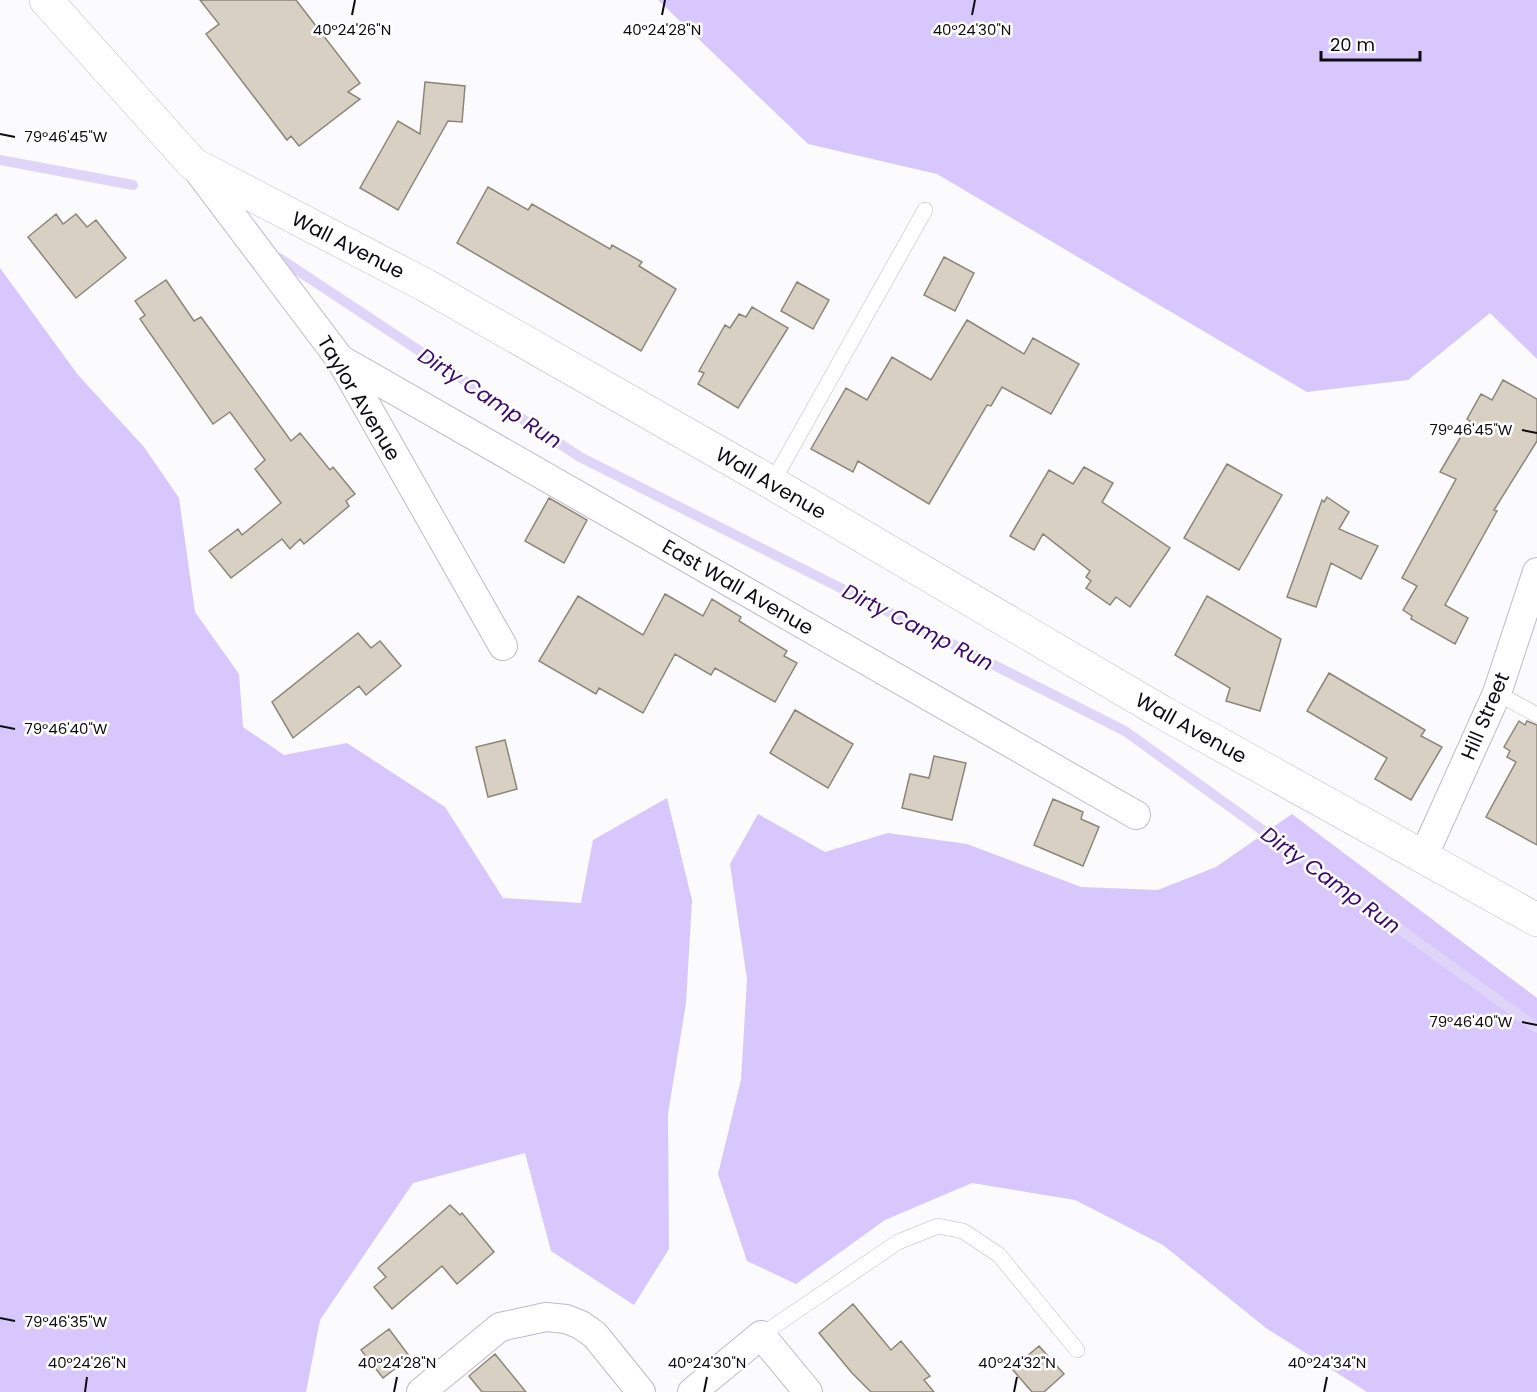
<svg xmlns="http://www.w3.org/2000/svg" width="1537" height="1392" font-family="Poppins,sans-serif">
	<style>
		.green { fill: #d8c7fd }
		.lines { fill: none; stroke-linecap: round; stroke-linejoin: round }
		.stream { stroke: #dfd5f8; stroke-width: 10 }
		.building { fill: #d8d1c3; stroke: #8c8679; stroke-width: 1.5 }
		.lane-casing { stroke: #bebac8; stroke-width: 16 }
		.street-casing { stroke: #bebac8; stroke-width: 30 }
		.secondary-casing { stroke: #bebac8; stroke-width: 34 }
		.lane { stroke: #fff; stroke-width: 15 }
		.street { stroke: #fff; stroke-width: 28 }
		.secondary { stroke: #fff; stroke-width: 33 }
		.ticks { fill: none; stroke: #0d0c11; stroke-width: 2 }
		.labels { text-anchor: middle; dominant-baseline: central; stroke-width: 5; stroke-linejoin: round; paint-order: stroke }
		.street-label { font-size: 20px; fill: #0d0c11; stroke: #fff }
		.water-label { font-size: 21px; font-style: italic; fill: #3c096e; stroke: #fff }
		.ticks-label { font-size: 15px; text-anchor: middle; fill: #0d0c11; stroke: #fff; stroke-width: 5; stroke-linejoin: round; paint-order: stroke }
	</style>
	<rect width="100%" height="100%" fill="#fbfafd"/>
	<!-- green -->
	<path class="green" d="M 658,0 L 1537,0 L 1537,359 L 1490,313 L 1408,380 L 1307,392 L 937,174 L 808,144 Z
		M 0,268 L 78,375 L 144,447 L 179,498 L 195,612 L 239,674 L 243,727 L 284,755 L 347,743 L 445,807 L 503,898 L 581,903 L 593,840 L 667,798 L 692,900 L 686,1003 L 668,1114 L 669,1249 L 634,1305 L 551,1251 L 525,1153 L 413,1183 L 320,1320 L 306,1392 L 0,1392 Z
		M 758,814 L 825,852 L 888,833 L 967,844 L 1081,887 L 1158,890 L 1216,867 L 1292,814 L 1537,998 L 1537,1392 L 1367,1392 L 1266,1328 L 1163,1245 L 1075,1200 L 972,1183 L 885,1220 L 796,1284 L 747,1261 L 718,1174 L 741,1080 L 747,979 L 730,864 Z"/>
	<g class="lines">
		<!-- stream -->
		<path class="stream" d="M 0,160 L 133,185
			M 279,258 L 580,457 L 1125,731 L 1537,1028"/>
	</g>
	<!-- building -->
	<path class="building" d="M 200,0 L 296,0 L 360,83 L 348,92 L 360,99 L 299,146 L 291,136 L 287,140 L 206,34 L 219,24 Z
		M 425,82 L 465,86 L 462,122 L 448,121 L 398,210 L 360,188 L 398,121 L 420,134 Z
		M 488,187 L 528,210 L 532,204 L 610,249 L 612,245 L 642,262 L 639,266 L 676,289 L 641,351 L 457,243 Z
		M 56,214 L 63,224 L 76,214 L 87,227 L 96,220 L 126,258 L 76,298 L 28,237 Z
		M 944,257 L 974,273 L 955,311 L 924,295 Z
		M 166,280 L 194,321 L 201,317 L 291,441 L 300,433 L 330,470 L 333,467 L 355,494 L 346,501 L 349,506 L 304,544 L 300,539 L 290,549 L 282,539 L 231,578 L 209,551 L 238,529 L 242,535 L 281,503 L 255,469 L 265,460 L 230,412 L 213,424 L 140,319 L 145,315 L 135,301 Z
		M 797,282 L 829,300 L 813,329 L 781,311 Z
		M 752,307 L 788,328 L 738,408 L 698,384 L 704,373 L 699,371 L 725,325 L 730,328 L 739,314 L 746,317 Z
		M 967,320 L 1024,354 L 1033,338 L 1079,364 L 1051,414 L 1002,387 L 991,406 L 987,405 L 929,504 L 858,461 L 853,472 L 811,449 L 846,388 L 867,400 L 892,357 L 931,380 Z
		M 1503,380 L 1537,399 L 1537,441 L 1494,510 L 1497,511 L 1445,605 L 1468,618 L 1455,644 L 1411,619 L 1412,616 L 1403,610 L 1417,586 L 1402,578 L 1456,479 L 1440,472 L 1470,421 L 1467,419 L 1481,394 L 1492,400 Z
		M 1227,464 L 1282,495 L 1239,570 L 1184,538 Z
		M 1084,467 L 1113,483 L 1102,502 L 1170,548 L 1130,607 L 1116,597 L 1110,605 L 1086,588 L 1091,581 L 1086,577 L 1090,571 L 1043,534 L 1034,550 L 1010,536 L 1049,470 L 1073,484 Z
		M 1327,497 L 1349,512 L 1339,529 L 1378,546 L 1361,579 L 1331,563 L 1316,607 L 1287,597 L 1322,500 L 1324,502 Z
		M 549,498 L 587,520 L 564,563 L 525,541 Z
		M 665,594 L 703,616 L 712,599 L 741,617 L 739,621 L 787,651 L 784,656 L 797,663 L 775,702 L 715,668 L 711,675 L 675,654 L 643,713 L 599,688 L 596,694 L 539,661 L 578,596 L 643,635 Z
		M 1207,596 L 1281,639 L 1260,711 L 1226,701 L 1230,688 L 1175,655 Z
		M 358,633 L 371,648 L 380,641 L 401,666 L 366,695 L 359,686 L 293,738 L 272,702 Z
		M 1329,673 L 1425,730 L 1421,736 L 1442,747 L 1411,800 L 1375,779 L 1387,758 L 1307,711 Z
		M 795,710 L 853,744 L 828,788 L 770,753 Z
		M 1519,721 L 1525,725 L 1527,721 L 1537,725 L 1537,845 L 1486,817 L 1516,762 L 1507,757 L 1510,751 L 1504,747 Z
		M 505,740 L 517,789 L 488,797 L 476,747 Z
		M 934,756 L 966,763 L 952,820 L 902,808 L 910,774 L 929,778 Z
		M 1053,799 L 1083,812 L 1081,819 L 1099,827 L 1083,866 L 1034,845 Z
		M 450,1205 L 460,1215 L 462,1213 L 494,1252 L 457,1284 L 442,1266 L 392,1309 L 374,1287 L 386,1277 L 378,1268 Z
		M 853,1304 L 891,1350 L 901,1341 L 930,1376 L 924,1380 L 934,1392 L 871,1392 L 852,1373 L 819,1333 Z
		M 389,1329 L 410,1357 L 383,1378 L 361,1350 Z
		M 1039,1346 L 1064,1374 L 1044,1392 L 1032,1392 L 1012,1369 Z
		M 495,1354 L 526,1392 L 482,1392 L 469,1376 Z"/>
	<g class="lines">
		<!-- lane casing -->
		<g class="lane-casing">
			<path id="lane" d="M 772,483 L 925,210
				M 1497,693 L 1537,715
				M 761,1335 L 898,1242 L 938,1226 L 963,1231 L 999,1255 L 1077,1350"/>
		</g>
		<!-- street casing -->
		<g class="street-casing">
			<path id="street" d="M 193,164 L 340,359 L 503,646
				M 340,359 L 1136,815
				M 1424,855 L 1497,693 L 1537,572
				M 421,1392 L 500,1327 L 546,1317 L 566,1319 L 581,1325 L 595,1335 L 641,1392
				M 692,1392 L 761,1335 L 808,1392"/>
		</g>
		<!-- secondary casing -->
		<g class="secondary-casing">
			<path id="secondary" d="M 46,0 L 193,164 L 425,285 L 772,483 L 1160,711 L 1537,920"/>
		</g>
		<!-- lane -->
		<use href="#lane" class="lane"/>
		<!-- street -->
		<use href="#street" class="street"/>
		<!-- secondary -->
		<use href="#secondary" class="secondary"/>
	</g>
	<!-- ticks -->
	<path class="ticks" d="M 352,15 L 355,0M 662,15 L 665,0M 972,15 L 975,0M 0,134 L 15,137M 1522,430 L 1537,433M 0,726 L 15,729M 1522,1022 L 1537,1025M 0,1318 L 15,1321M 85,1392 L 87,1377M 394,1392 L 397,1377M 704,1392 L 707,1377M 1014,1392 L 1017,1377M 1324,1392 L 1327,1377"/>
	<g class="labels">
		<!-- street labels -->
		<g class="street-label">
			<text transform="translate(348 245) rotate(27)">Wall Avenue</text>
			<text transform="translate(359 398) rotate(59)">Taylor Avenue</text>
			<text transform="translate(771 483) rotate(30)">Wall Avenue</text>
			<text transform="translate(738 587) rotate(30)">East Wall Avenue</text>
			<text transform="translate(1485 716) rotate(-67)">Hill Street</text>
			<text transform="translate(1191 728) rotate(29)">Wall Avenue</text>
		</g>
		<!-- water labels -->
		<g class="water-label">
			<text transform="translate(490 398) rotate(33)">Dirty Camp Run</text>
			<text transform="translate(918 627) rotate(27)">Dirty Camp Run</text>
			<text transform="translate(1331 880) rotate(36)">Dirty Camp Run</text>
		</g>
	</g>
	<g class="ticks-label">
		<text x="352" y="35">40°24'26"N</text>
		<text x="662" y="35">40°24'28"N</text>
		<text x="972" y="35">40°24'30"N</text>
		<text x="66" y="142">79°46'45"W</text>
		<text x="1471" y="435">79°46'45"W</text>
		<text x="66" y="734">79°46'40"W</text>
		<text x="1471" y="1027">79°46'40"W</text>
		<text x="66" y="1327">79°46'35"W</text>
		<text x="87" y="1368">40°24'26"N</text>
		<text x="397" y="1368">40°24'28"N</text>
		<text x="707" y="1368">40°24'30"N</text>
		<text x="1017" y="1368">40°24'32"N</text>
		<text x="1327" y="1368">40°24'34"N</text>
	</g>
	<!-- scale -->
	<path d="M1321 51v9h99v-9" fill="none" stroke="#0d0c11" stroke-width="3"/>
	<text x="1330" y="51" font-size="18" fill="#0d0c11" stroke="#ffffff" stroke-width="4.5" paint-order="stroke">20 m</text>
</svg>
